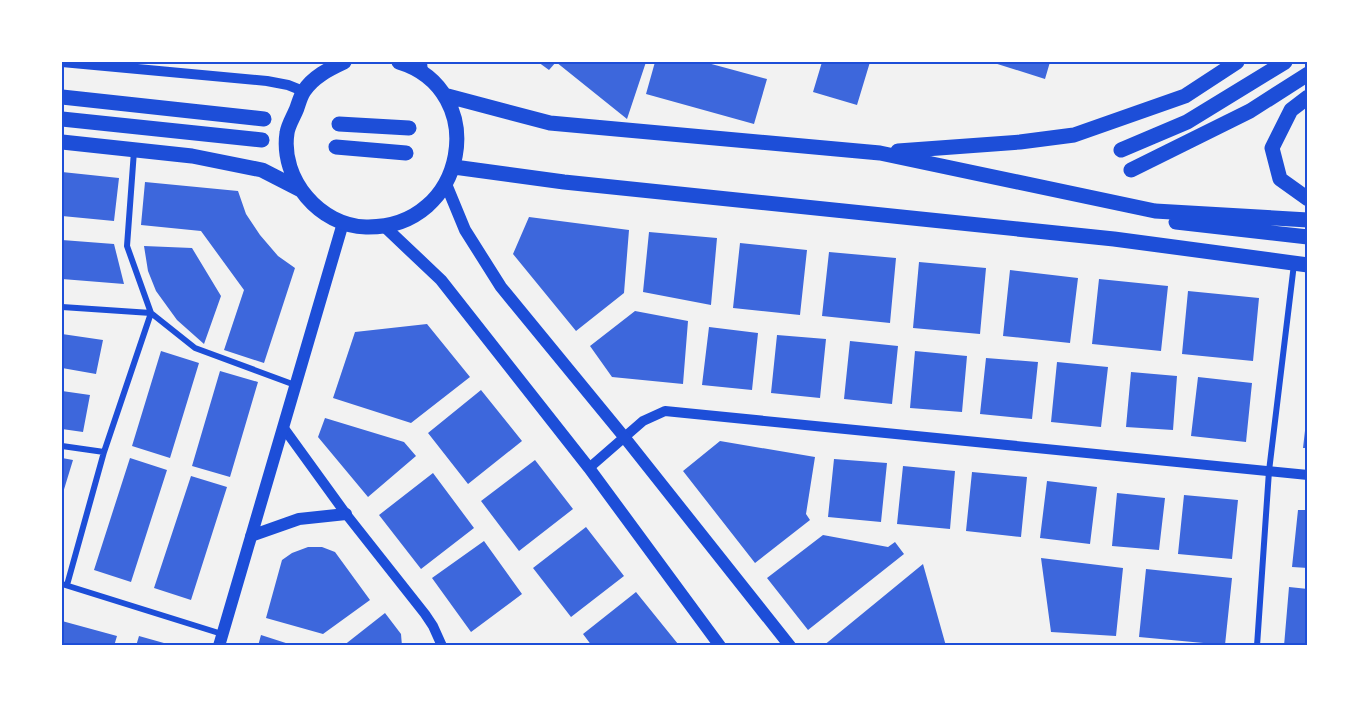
<svg xmlns="http://www.w3.org/2000/svg" width="1369" height="707" font-family="'PT Sans',sans-serif">
	<style>
		.building { fill: #3d67dc }
		.lines { fill: none; stroke-linecap: round; stroke-linejoin: round }
		.minor { stroke: #1d4ed8; stroke-width: 6 }
		.tertiary { stroke: #1d4ed8; stroke-width: 10 }
		.secondary { stroke: #1d4ed8; stroke-width: 12 }
		.primary { stroke: #1d4ed8; stroke-width: 15 }
		.neatline { fill: none; stroke: #1d4ed8; stroke-width: 2 }
	</style>
	<rect width="100%" height="100%" fill="#f2f2f2"/>
	<!-- building -->
	<path class="building" d="M 538,62 L 646,62 L 627,119 L 556,62 L 549,70 Z
		M 655,62 L 704,62 L 767,79 L 754,124 L 646,94 Z
		M 822,62 L 870,62 L 857,105 L 813,92 Z
		M 991,62 L 1050,62 L 1045,79 Z
		M 62,172 L 119,178 L 114,221 L 62,216 Z
		M 145,182 L 238,191 L 246,214 L 260,235 L 278,256 L 295,268 L 264,363 L 224,350 L 244,290 L 201,231 L 141,225 Z
		M 529,217 L 629,230 L 624,293 L 576,331 L 513,254 Z
		M 649,232 L 717,238 L 711,305 L 643,292 Z
		M 62,240 L 114,244 L 124,284 L 62,279 Z
		M 740,243 L 807,250 L 800,315 L 733,308 Z
		M 144,246 L 192,248 L 221,296 L 204,344 L 177,320 L 156,291 L 148,271 Z
		M 829,252 L 896,258 L 890,323 L 822,316 Z
		M 919,262 L 986,268 L 980,334 L 913,328 Z
		M 1010,270 L 1078,278 L 1070,343 L 1003,336 Z
		M 1099,279 L 1168,286 L 1161,351 L 1092,344 Z
		M 1188,291 L 1259,298 L 1253,361 L 1182,354 Z
		M 635,311 L 688,321 L 683,384 L 612,377 L 590,346 Z
		M 427,324 L 470,377 L 411,423 L 333,398 L 355,332 Z
		M 709,327 L 758,333 L 752,390 L 702,385 Z
		M 62,334 L 103,340 L 96,374 L 62,368 Z
		M 777,335 L 826,339 L 820,398 L 771,393 Z
		M 850,341 L 898,346 L 892,404 L 844,399 Z
		M 161,351 L 199,363 L 170,458 L 132,446 Z
		M 915,351 L 967,356 L 962,412 L 910,408 Z
		M 986,358 L 1038,362 L 1032,419 L 980,414 Z
		M 1057,362 L 1108,367 L 1101,427 L 1051,422 Z
		M 220,371 L 258,382 L 230,477 L 192,466 Z
		M 1131,372 L 1177,376 L 1173,430 L 1126,427 Z
		M 1198,377 L 1252,383 L 1246,442 L 1191,436 Z
		M 481,390 L 522,441 L 468,484 L 428,433 Z
		M 62,391 L 90,395 L 83,432 L 62,429 Z
		M 325,418 L 404,442 L 416,456 L 368,497 L 318,437 Z
		M 1306,422 L 1308,422 L 1308,448 L 1303,448 Z
		M 720,441 L 815,457 L 806,514 L 810,520 L 755,563 L 683,471 Z
		M 62,458 L 73,460 L 62,496 Z
		M 130,458 L 167,470 L 131,582 L 94,570 Z
		M 834,459 L 887,463 L 881,522 L 828,517 Z
		M 535,460 L 573,509 L 519,551 L 481,501 Z
		M 903,466 L 955,471 L 950,529 L 897,524 Z
		M 972,472 L 1027,477 L 1021,537 L 966,531 Z
		M 433,473 L 474,528 L 421,569 L 379,515 Z
		M 191,476 L 227,487 L 191,600 L 154,588 Z
		M 1047,481 L 1097,487 L 1090,544 L 1040,538 Z
		M 1117,493 L 1165,498 L 1159,550 L 1112,546 Z
		M 1184,495 L 1238,500 L 1232,559 L 1178,554 Z
		M 1298,510 L 1308,510 L 1308,568 L 1292,567 Z
		M 586,527 L 624,576 L 571,617 L 533,568 Z
		M 823,535 L 888,547 L 895,542 L 904,554 L 808,630 L 767,578 Z
		M 484,541 L 522,594 L 471,632 L 432,578 Z
		M 308,547 L 322,547 L 335,552 L 370,600 L 323,634 L 266,618 L 282,560 L 292,553 Z
		M 1041,558 L 1123,568 L 1116,636 L 1051,632 Z
		M 923,564 L 946,646 L 823,646 Z
		M 1146,569 L 1232,578 L 1225,645 L 1139,637 Z
		M 1289,587 L 1308,589 L 1308,646 L 1284,646 Z
		M 636,592 L 678,644 L 592,646 L 583,634 Z
		M 385,613 L 401,634 L 402,646 L 343,646 Z
		M 62,621 L 117,636 L 114,646 L 62,646 Z
		M 261,635 L 292,645 L 292,646 L 258,646 Z
		M 139,636 L 171,645 L 171,646 L 136,646 Z"/>
	<g class="lines">
		<!-- minor -->
		<path class="minor" d="M 134,151 L 127,246 L 151,313 L 195,348 L 295,385
			M 62,307 L 151,313 L 104,452 L 67,585
			M 62,446 L 104,452
			M 62,584 L 222,634
			M 1257,646 L 1269,471 L 1294,264"/>
		<!-- tertiary -->
		<path class="tertiary" d="M 62,62 L 267,81 L 288,85 L 303,91
			M 422,62 L 423,73
			M 283,427 L 346,514 L 425,614 L 433,626 L 442,646
			M 589,468 L 643,421 L 665,411 L 1308,475"/>
		<!-- secondary -->
		<path class="secondary" d="M 446,184 L 465,230 L 501,287 L 625,438 L 790,646
			M 384,226 L 441,280 L 589,468 L 720,646
			M 251,536 L 299,519 L 346,514
			M 219,646 L 343,223"/>
		<!-- primary -->
		<path class="primary" d="M 344,62 C 329,69 313,77 304,91 C 301,95 299,102 297,108 C 294,116 288,125 287,133 C 280,179 320,226 366,227 C 468,229 491,90 399,62
			M 444,95 L 550,123 L 880,153 L 1155,211 L 1308,220
			M 62,97 L 264,119
			M 1308,97 L 1291,110 L 1272,148 L 1280,179 L 1308,199
			M 62,119 L 262,140
			M 339,124 L 409,128
			M 62,142 L 192,156 L 262,170 L 301,190
			M 336,147 L 406,153
			M 1121,150 L 1187,122 L 1285,62
			M 898,151 L 1020,142 L 1074,135 L 1185,96 L 1237,62
			M 454,167 L 564,182 L 1114,239 L 1308,265
			M 1131,170 L 1250,111 L 1308,74
			M 1176,222 L 1308,237"/>
	</g>
	<!-- border -->
	<rect width="1369" height="707" fill="none" stroke="#ffffff" stroke-width="126"/>
	<rect x="63" y="63" width="1243" height="581" class="neatline"/>
</svg>
